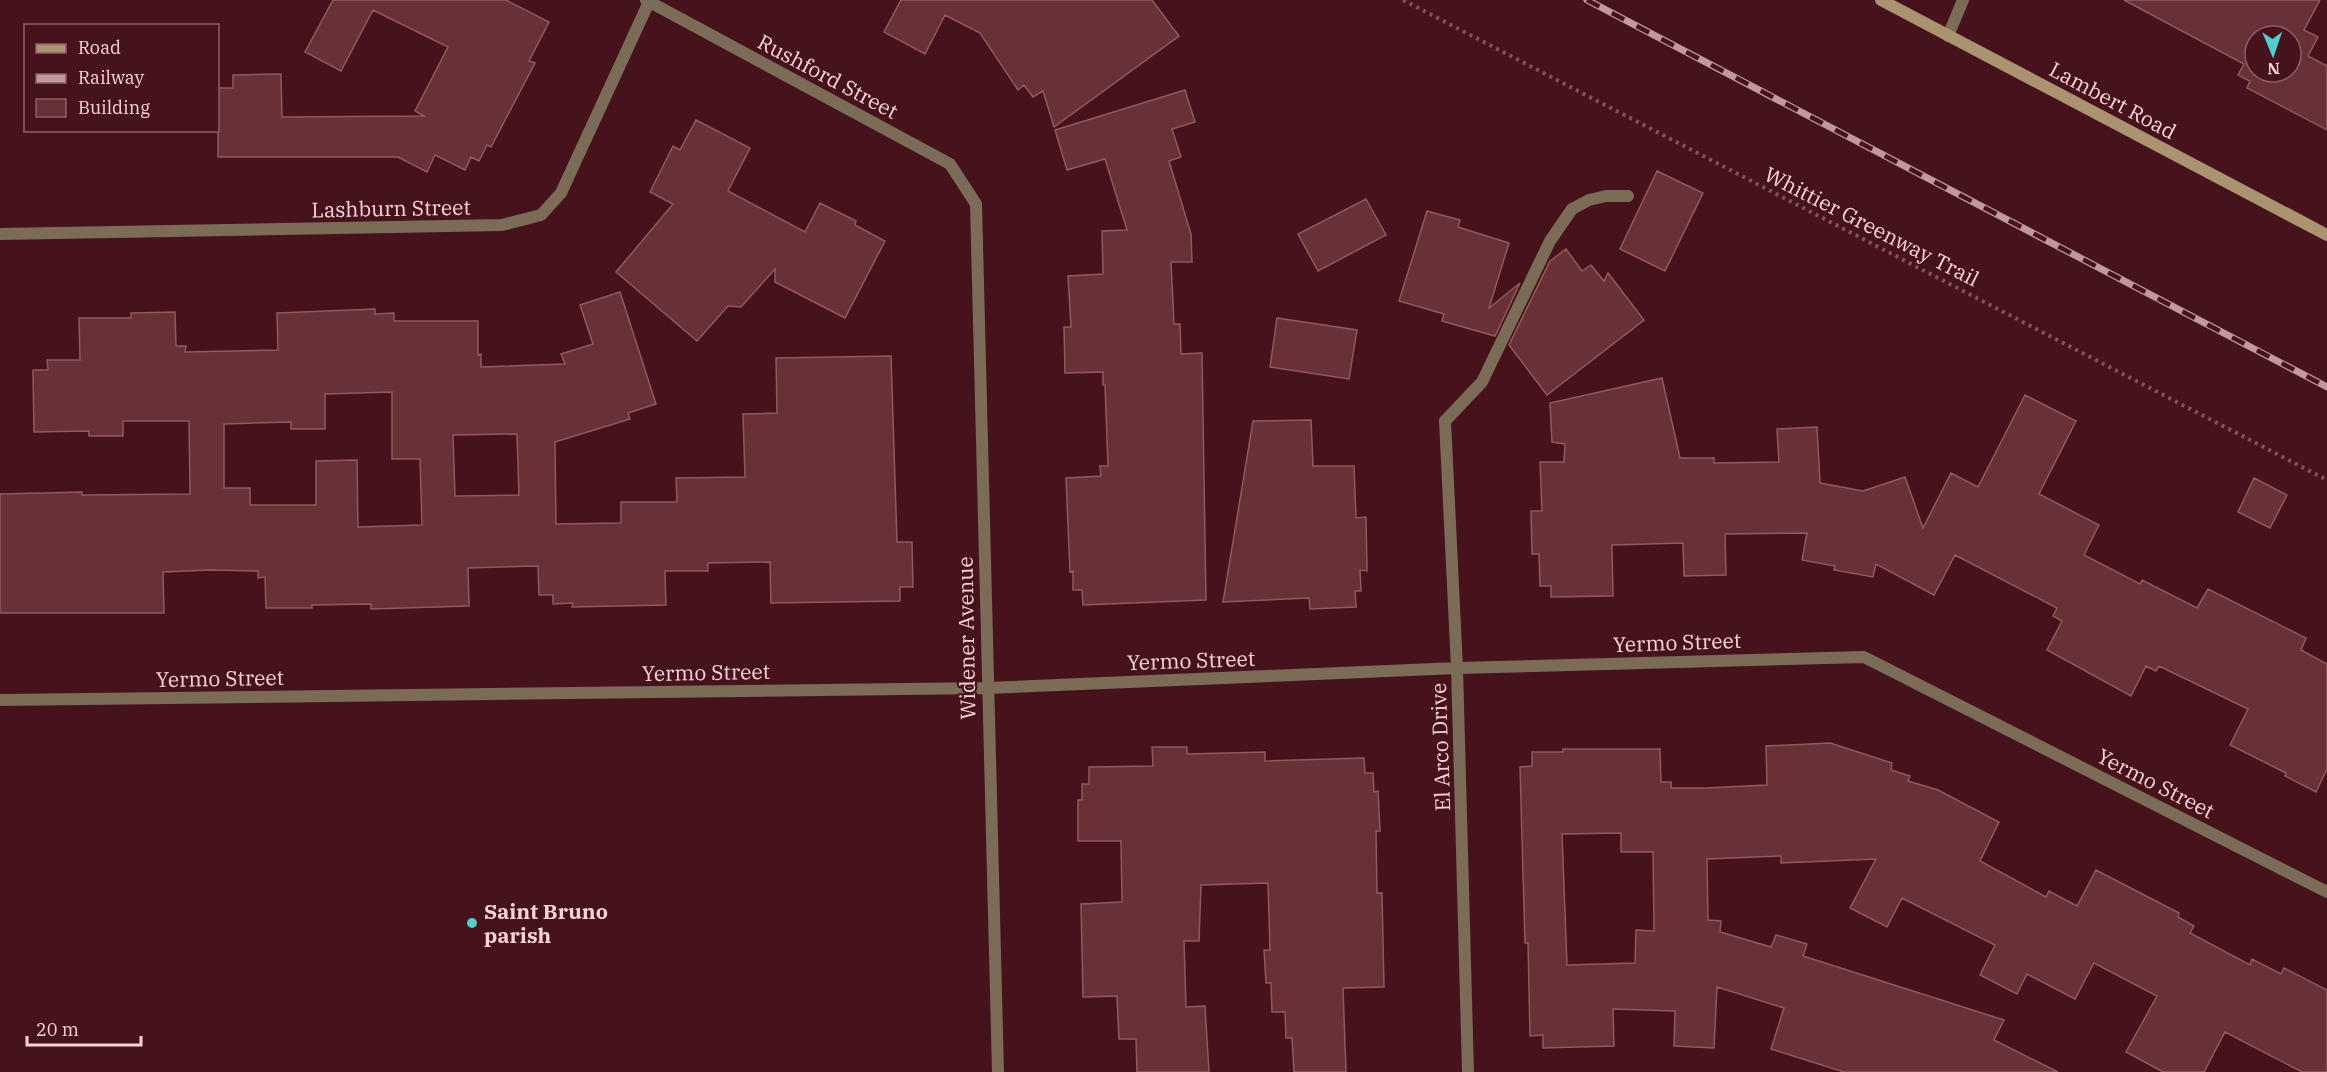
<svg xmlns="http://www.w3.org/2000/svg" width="2327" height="1072" font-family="'IBM Plex Serif',serif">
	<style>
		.building { fill: #683137; stroke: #94585d; stroke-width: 1.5; fill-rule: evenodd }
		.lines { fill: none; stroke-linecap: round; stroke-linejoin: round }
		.path { stroke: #82535a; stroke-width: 4; stroke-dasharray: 3 4.5; stroke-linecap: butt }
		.lane { stroke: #7b6b57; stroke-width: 12 }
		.street { stroke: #7b6b57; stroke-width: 12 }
		.secondary { stroke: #ab9271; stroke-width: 12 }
		.rail-casing { stroke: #c1989c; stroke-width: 7 }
		.rail { stroke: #46121b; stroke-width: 4.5; stroke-dasharray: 14; stroke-linecap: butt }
		.poi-dot { fill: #52cdcc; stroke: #46121b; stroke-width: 2 }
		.labels { text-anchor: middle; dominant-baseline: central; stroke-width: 4.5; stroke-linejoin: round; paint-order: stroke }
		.street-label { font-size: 21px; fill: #f9d5d7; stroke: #46121b }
		.poi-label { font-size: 21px; font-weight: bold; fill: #f9d5d7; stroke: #46121b; text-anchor: start }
	</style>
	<rect width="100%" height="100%" fill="#46121b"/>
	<!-- building -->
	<path class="building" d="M 333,0 L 506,0 L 549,22 L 529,61 L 535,63 L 491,147 L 487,145 L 479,161 L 471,157 L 465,170 L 435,155 L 427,172 L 398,157 L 218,157 L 218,88 L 233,88 L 233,75 L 281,74 L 282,117 L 424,116 L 415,111 L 448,47 L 373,10 L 341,71 L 305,52 Z
		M 901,0 L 1152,0 L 1179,36 L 1054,127 L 1043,91 L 1033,97 L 1024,85 L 1018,90 L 980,33 L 945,15 L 925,54 L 884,32 Z
		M 2124,0 L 2320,0 L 2304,30 L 2318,37 L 2308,56 L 2327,66 L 2327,130 L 2247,88 L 2250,81 L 2238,75 L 2244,64 ZM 2255,36 L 2291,36 L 2291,72 L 2255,72 Z
		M 1185,90 L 1195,122 L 1172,129 L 1181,157 L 1169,161 L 1191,234 L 1192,262 L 1171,262 L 1174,324 L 1180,324 L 1181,354 L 1202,353 L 1206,600 L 1083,605 L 1082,590 L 1073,590 L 1073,571 L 1070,572 L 1066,478 L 1101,476 L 1100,466 L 1108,466 L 1105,385 L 1103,385 L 1103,372 L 1065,373 L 1064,327 L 1071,327 L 1068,276 L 1103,274 L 1102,231 L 1127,230 L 1105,159 L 1067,170 L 1055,130 Z
		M 696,120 L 750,148 L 728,191 L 805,232 L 820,203 L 856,221 L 855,225 L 885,241 L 845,318 L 775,282 L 775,269 L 741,307 L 728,306 L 697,341 L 616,272 L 673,204 L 650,192 L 673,146 L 680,150 Z
		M 1657,171 L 1703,193 L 1665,271 L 1620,249 Z
		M 1366,199 L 1386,235 L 1318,271 L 1298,234 Z
		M 1427,211 L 1460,220 L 1458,227 L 1509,243 L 1489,308 L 1520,283 L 1495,336 L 1442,321 L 1444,314 L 1399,301 Z
		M 1566,249 L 1582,271 L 1591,265 L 1604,281 L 1608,273 L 1644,320 L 1547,395 L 1509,345 L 1550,261 Z
		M 620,292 L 656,404 L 628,413 L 630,419 L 555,442 L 556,524 L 621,523 L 621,502 L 677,502 L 676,478 L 745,477 L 743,414 L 777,413 L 776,358 L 891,356 L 897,542 L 912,542 L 913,587 L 900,587 L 900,601 L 771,603 L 770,562 L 708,563 L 708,571 L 665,571 L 666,605 L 572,607 L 573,603 L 553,604 L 553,595 L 539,595 L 538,566 L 468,568 L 469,606 L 371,609 L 371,604 L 312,605 L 312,608 L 266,608 L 265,577 L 258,578 L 258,571 L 210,570 L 163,572 L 164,613 L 0,613 L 0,494 L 82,492 L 82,495 L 190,494 L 189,421 L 123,421 L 123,436 L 89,436 L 89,431 L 34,432 L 33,370 L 48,370 L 47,360 L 80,360 L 79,318 L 131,318 L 131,313 L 175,312 L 176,346 L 186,346 L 185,352 L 278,350 L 277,313 L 375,309 L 375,314 L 394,313 L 394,321 L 478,321 L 478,355 L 481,354 L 481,367 L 565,364 L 561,354 L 593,344 L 580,305 ZM 392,392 L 392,459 L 420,459 L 422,525 L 358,527 L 357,460 L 316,461 L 316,505 L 250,505 L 250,488 L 224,488 L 224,424 L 291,422 L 291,429 L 325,429 L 325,394 ZM 517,434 L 519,495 L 455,496 L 453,435 Z
		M 1277,318 L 1357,330 L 1349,379 L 1270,367 Z
		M 1662,378 L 1680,458 L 1714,458 L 1714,463 L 1779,462 L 1777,429 L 1817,427 L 1820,483 L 1863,491 L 1905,477 L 1923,528 L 1951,473 L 1978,487 L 2025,395 L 2076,421 L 2039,494 L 2099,525 L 2084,555 L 2140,584 L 2142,580 L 2197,608 L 2208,589 L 2306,638 L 2301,650 L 2327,664 L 2327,769 L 2316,792 L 2285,776 L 2286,773 L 2230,745 L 2248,709 L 2159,666 L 2156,671 L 2146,666 L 2131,696 L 2047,650 L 2062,621 L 2053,616 L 2057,608 L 1955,555 L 1934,595 L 1876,564 L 1873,577 L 1834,570 L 1835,566 L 1802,560 L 1807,533 L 1725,534 L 1726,575 L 1684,576 L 1683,543 L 1612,545 L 1613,596 L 1551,597 L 1551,586 L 1540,586 L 1539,554 L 1532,554 L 1531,511 L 1542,511 L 1540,462 L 1564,462 L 1565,444 L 1552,442 L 1550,403 Z
		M 1311,420 L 1313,466 L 1354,466 L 1356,518 L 1366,517 L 1367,571 L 1360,570 L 1361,591 L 1355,591 L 1356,607 L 1310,609 L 1309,598 L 1223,602 L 1253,421 Z
		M 2254,478 L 2287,495 L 2270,528 L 2238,512 Z
		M 1830,743 L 1892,763 L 1891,770 L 1910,776 L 1908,781 L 1938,790 L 1999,822 L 1980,861 L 2046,897 L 2049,891 L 2077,906 L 2096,870 L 2179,913 L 2178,917 L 2194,926 L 2190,933 L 2250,965 L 2252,959 L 2281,974 L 2284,968 L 2327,990 L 2327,1072 L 2302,1072 L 2225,1032 L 2204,1072 L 2163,1072 L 2126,1052 L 2157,996 L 2094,963 L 2075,999 L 2027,974 L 2017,994 L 1980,975 L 1995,945 L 1902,898 L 1887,927 L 1850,908 L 1876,859 L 1781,863 L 1781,856 L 1707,859 L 1708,920 L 1721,921 L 1720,932 L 1771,947 L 1776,935 L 1807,944 L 1803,956 L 2004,1020 L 1994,1040 L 2058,1072 L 1844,1072 L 1771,1049 L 1784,1008 L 1717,987 L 1714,1048 L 1674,1046 L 1675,1011 L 1613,1009 L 1614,1046 L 1543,1048 L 1543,1035 L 1530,1036 L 1528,943 L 1525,943 L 1520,767 L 1532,766 L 1532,752 L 1563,752 L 1563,749 L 1660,749 L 1661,782 L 1671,782 L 1671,788 L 1706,788 L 1767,785 L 1766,746 ZM 1621,833 L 1621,852 L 1653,852 L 1654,931 L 1636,930 L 1635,963 L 1567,965 L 1562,834 Z
		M 1152,747 L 1187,747 L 1187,754 L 1265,752 L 1265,761 L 1364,758 L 1365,773 L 1373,773 L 1374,792 L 1378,791 L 1380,831 L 1376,831 L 1377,893 L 1382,893 L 1384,987 L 1343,988 L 1346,1072 L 1294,1072 L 1292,1038 L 1286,1038 L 1285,1012 L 1272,1012 L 1271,983 L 1266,983 L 1264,950 L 1270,950 L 1268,883 L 1201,885 L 1199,941 L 1184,941 L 1186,1007 L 1205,1006 L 1209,1072 L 1137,1072 L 1136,1039 L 1119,1039 L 1117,996 L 1083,997 L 1081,904 L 1122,902 L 1121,841 L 1078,841 L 1078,800 L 1082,800 L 1082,784 L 1089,784 L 1089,767 L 1153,766 Z"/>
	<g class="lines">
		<!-- path -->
		<path class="path" d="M 1403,0 L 2327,480"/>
		<!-- lane -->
		<path class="lane" d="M 1445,421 L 1482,382 L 1550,241 L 1572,209 L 1589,200 L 1606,196 L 1628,196"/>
		<!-- street -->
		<path class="street" d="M 646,0 L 950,164 L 976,204 L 998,1072
			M 1948,36 L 1963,0
			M 0,234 L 502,225 L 541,215 L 561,193 L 649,2
			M 1445,421 L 1457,668 L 1468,1072
			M 0,700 L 987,688 L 1457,668 L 1864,657 L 2327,892"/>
		<!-- secondary -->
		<path class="secondary" d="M 1881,0 L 2327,235"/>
		<!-- rail casing -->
		<g class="rail-casing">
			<path id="rail" d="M 1587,0 L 2327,387"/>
		</g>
		<!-- rail -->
		<use href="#rail" class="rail"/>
	</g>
	<!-- markers -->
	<circle class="poi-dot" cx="472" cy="923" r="6"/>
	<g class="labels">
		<!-- street labels -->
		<g class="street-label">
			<text transform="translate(828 76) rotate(28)">Rushford Street</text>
			<text transform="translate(2113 100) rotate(28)">Lambert Road</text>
			<text transform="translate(391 208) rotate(-1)">Lashburn Street</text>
			<text transform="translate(1872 226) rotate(27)">Whittier Greenway Trail</text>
			<text transform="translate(966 638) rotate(-91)">Widener Avenue</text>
			<text transform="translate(1677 642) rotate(-2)">Yermo Street</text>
			<text transform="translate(1191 660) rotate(-2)">Yermo Street</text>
			<text transform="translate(706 672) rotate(-1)">Yermo Street</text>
			<text transform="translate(220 678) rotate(-1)">Yermo Street</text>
			<text transform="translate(1440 747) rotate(-92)">El Arco Drive</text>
			<text transform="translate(2156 783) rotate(27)">Yermo Street</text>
		</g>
		<!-- poi labels -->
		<g class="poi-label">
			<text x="484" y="911">Saint Bruno<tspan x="484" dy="24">parish</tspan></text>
		</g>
	</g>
	<!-- legend -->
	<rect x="24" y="24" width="195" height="108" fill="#46121b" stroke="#8e6066" stroke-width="1.5"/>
	<rect x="36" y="44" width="30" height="9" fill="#ab9271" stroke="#8e6066" stroke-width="1.5"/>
	<text x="78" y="54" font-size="18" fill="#f9d5d7">Road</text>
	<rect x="36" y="74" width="30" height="9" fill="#c1989c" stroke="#8e6066" stroke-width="1.5"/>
	<text x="78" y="84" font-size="18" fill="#f9d5d7">Railway</text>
	<rect x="36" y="99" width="30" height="18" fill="#683137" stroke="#8e6066" stroke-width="1.5"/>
	<text x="78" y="114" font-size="18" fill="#f9d5d7">Building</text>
	<!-- north arrow -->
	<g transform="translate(2273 54) rotate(178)"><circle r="28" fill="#46121b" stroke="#8e6066" stroke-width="1.5"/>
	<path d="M0-4.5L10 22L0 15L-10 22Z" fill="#52cdcc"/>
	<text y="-9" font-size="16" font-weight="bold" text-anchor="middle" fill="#f9d5d7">N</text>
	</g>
	<!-- scale -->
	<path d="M27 1036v9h114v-9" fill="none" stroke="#f9d5d7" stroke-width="3"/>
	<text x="36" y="1036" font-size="18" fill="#f9d5d7" stroke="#46121b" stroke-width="4.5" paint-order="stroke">20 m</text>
</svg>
